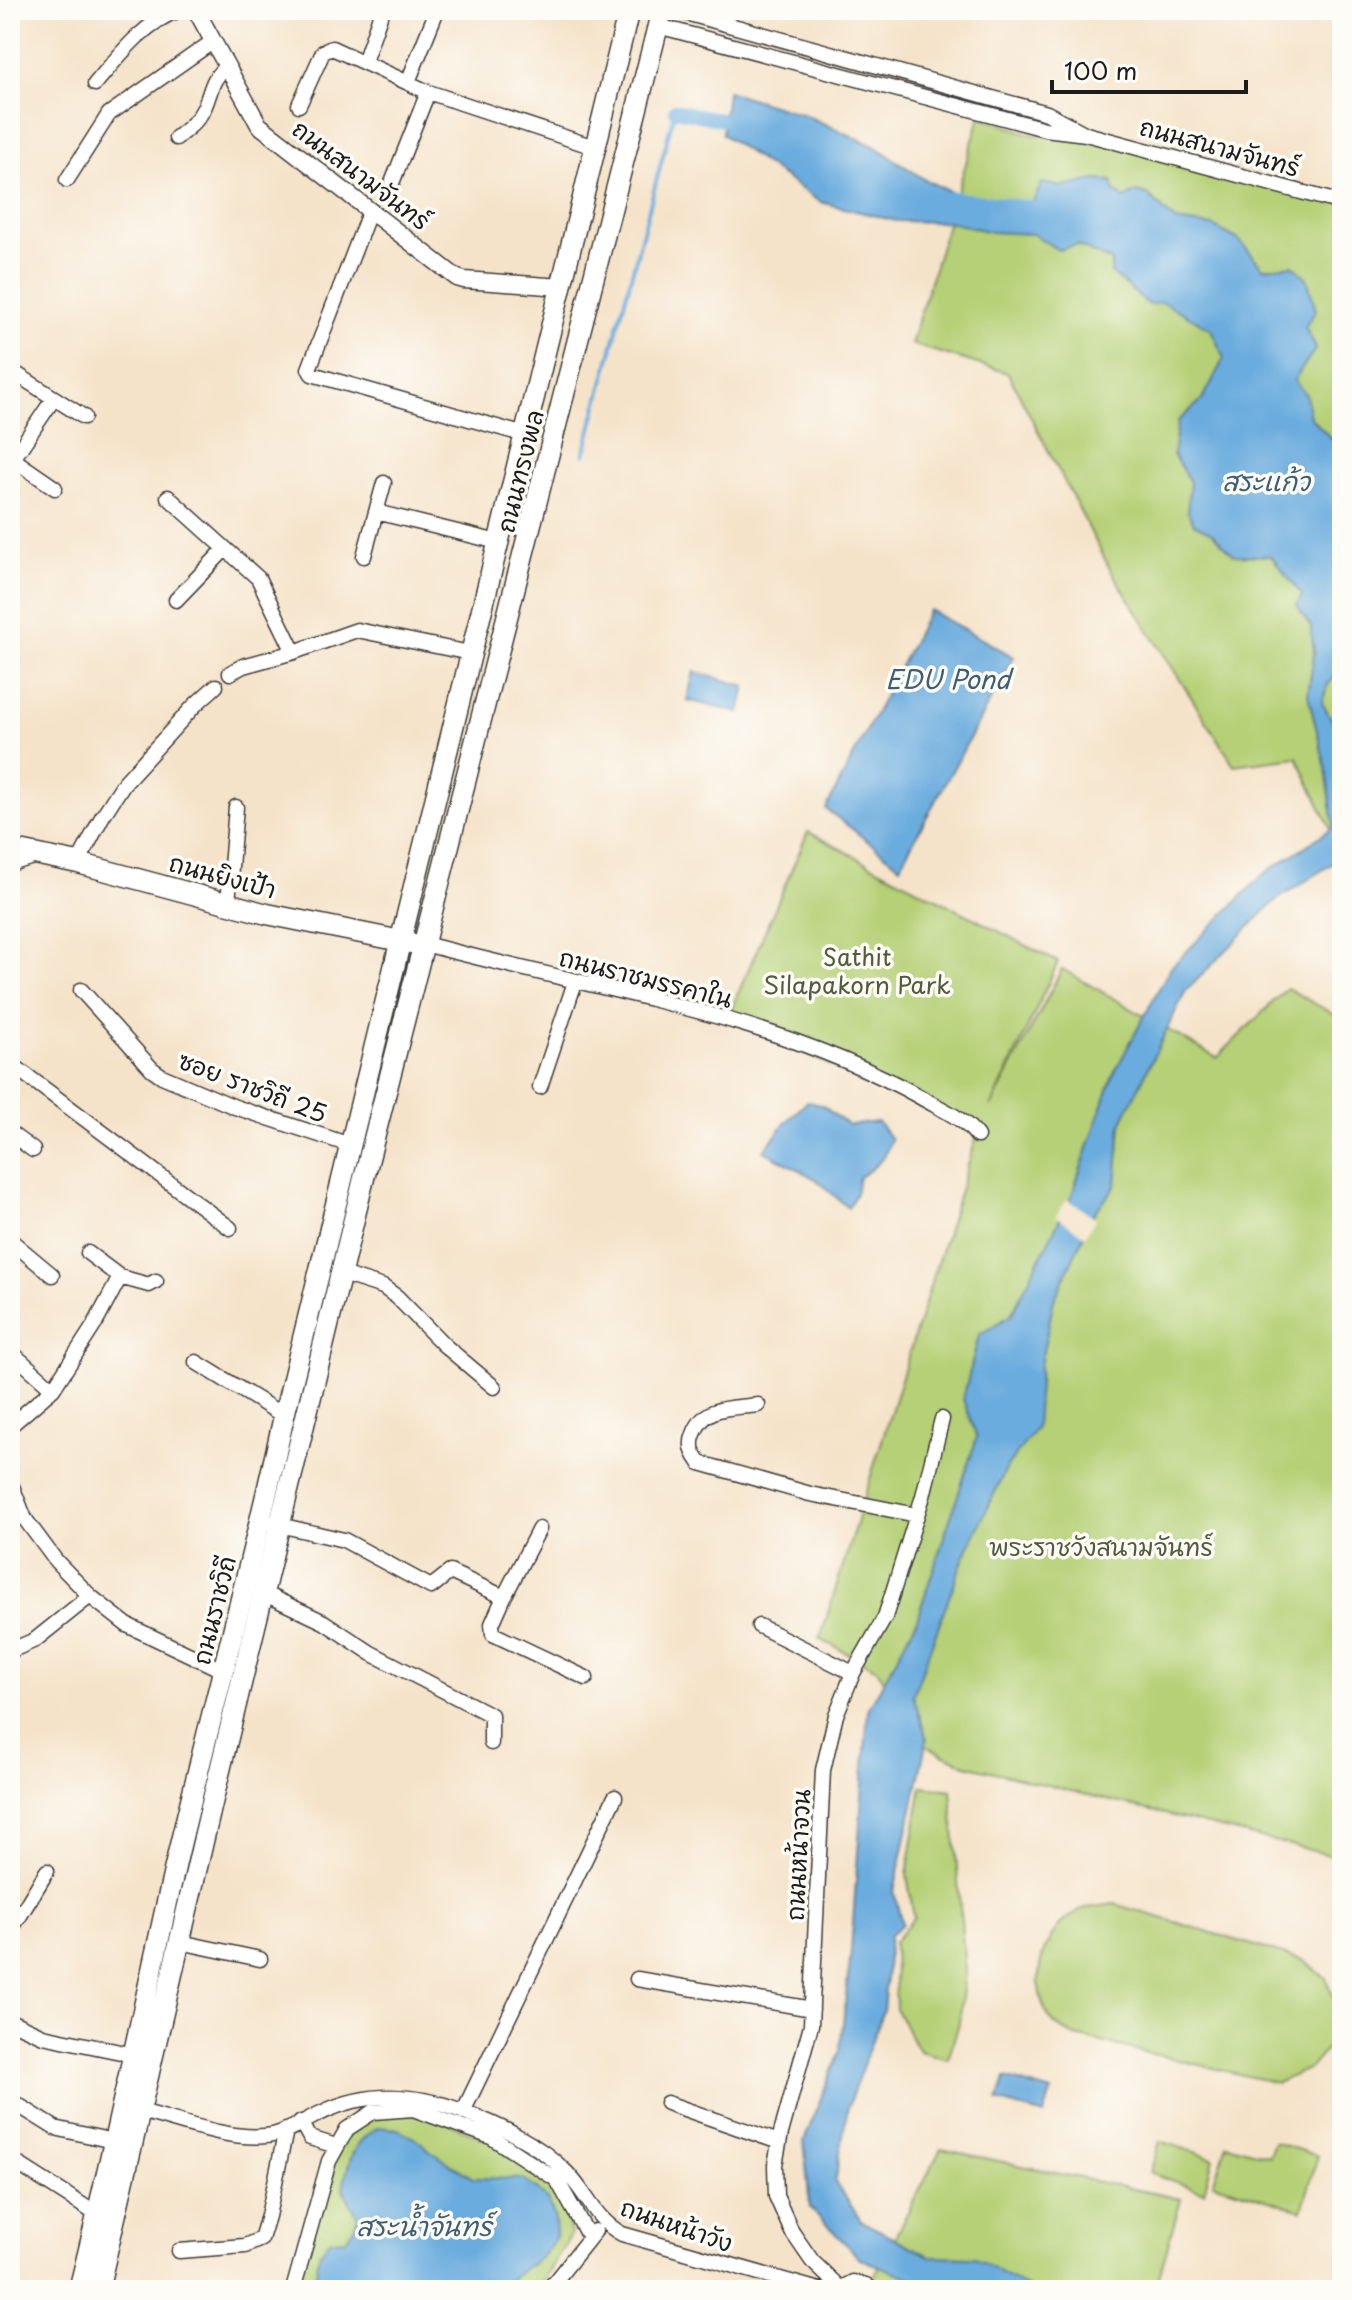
<svg xmlns="http://www.w3.org/2000/svg" width="1352" height="2300" font-family="'Playpen Sans','Playpen Sans Thai',sans-serif">
	<style>
		.green { fill: #b5d076; stroke: #687649; stroke-width: 2 }
		.water { fill: #6aacde; stroke: #43647d; stroke-width: 2 }
		.pier { fill: #f5e3c9 }
		.lines { fill: none; stroke-linecap: round; stroke-linejoin: round }
		.stream { stroke: #6aacde; stroke-width: 4 }
		.canal { stroke: #6aacde; stroke-width: 14 }
		.minor-casing { stroke: #3d3a36; stroke-width: 17 }
		.tertiary-casing { stroke: #3d3a36; stroke-width: 19 }
		.secondary-casing { stroke: #3d3a36; stroke-width: 23 }
		.minor { stroke: #fff; stroke-width: 14 }
		.tertiary { stroke: #fff; stroke-width: 16 }
		.secondary { stroke: #fff; stroke-width: 20 }
		.labels { text-anchor: middle; dominant-baseline: central; stroke-width: 7; stroke-linejoin: round; paint-order: stroke }
		.street-label { font-size: 24px; fill: #1c1c1c; stroke: #fdfcf7 }
		.park-label { font-size: 24px; fill: #525b3c; stroke: #fdfcf7 }
		.water-label { font-size: 26px; font-style: italic; fill: #3f5d73; stroke: #fdfcf7 }
	</style>
	<rect width="100%" height="100%" fill="#fdfcf7"/>
	<filter id="ink" filterUnits="userSpaceOnUse"><feTurbulence type="fractalNoise" baseFrequency=".0125" numOctaves="2"/><feDisplacementMap in="SourceGraphic" scale="16" xChannelSelector="R" yChannelSelector="G"/><feConvolveMatrix kernelMatrix="1 2 1 2 8 2 1 2 1" color-interpolation-filters="sRGB"/></filter>
	<filter id="wash" filterUnits="userSpaceOnUse"><feTurbulence type="fractalNoise" baseFrequency=".006" numOctaves="4" result="noise"/><feDisplacementMap in="SourceGraphic" scale="32" xChannelSelector="R" yChannelSelector="G"/><feGaussianBlur stdDeviation="1.8" result="paint"/><feColorMatrix in="noise" values="0 0 0 0 0 0 0 0 0 0 0 0 0 0 0 0 0 1.4 0 .05"/><feComposite in="paint" operator="in"/></filter>
	<g filter="url(#wash)">
		<rect width="100%" height="100%" fill="#f5e3c9"/>
		<!-- green -->
		<path class="green" d="M 980,117 L 1034,135 L 1086,134 L 1342,203 L 1342,852 L 1297,757 L 1234,765 L 1110,569 L 1008,373 L 911,344 Z
			M 808,832 L 1058,962 L 991,1107 L 1062,969 L 1217,1058 L 1287,988 L 1342,1019 L 1342,1858 L 966,1765 L 924,1745 L 877,1669 L 820,1639 L 977,1136 L 960,1124 L 727,1019 Z
			M 922,1786 L 951,1790 L 965,1972 L 959,2023 L 948,2059 L 919,2051 L 896,2010 L 894,1942 L 914,1918 L 907,1875 Z
			M 1114,1904 L 1303,1960 L 1326,1978 L 1337,2008 L 1331,2043 L 1310,2068 L 1277,2083 L 1076,2036 C 1069,2033 1059,2029 1054,2023 C 1024,1989 1041,1926 1082,1910 C 1092,1906 1104,1906 1114,1904 Z
			M 374,2114 L 429,2114 L 540,2164 L 564,2195 L 571,2235 L 537,2290 L 294,2290 L 339,2143 Z
			M 1160,2141 L 1213,2158 L 1204,2192 L 1150,2173 Z
			M 1274,2142 L 1318,2156 L 1302,2210 L 1213,2183 L 1227,2144 L 1269,2156 Z
			M 941,2149 L 1181,2199 L 1155,2290 L 867,2290 Z"/>
		<!-- water -->
		<path class="water" d="M 727,91 L 805,115 L 874,146 L 924,179 L 965,199 L 1030,208 L 1042,183 L 1064,187 L 1095,180 L 1112,181 L 1114,190 L 1124,199 L 1136,192 L 1148,195 L 1175,221 L 1213,226 L 1239,240 L 1263,268 L 1293,265 L 1307,278 L 1316,310 L 1305,327 L 1316,348 L 1294,380 L 1306,395 L 1310,417 L 1333,440 L 1342,459 L 1342,571 L 1334,578 L 1342,602 L 1342,670 L 1328,684 L 1322,703 L 1342,736 L 1342,857 L 1274,902 L 1185,992 L 1121,1124 L 1116,1186 L 1094,1213 L 1054,1300 L 1040,1365 L 1036,1428 L 1007,1467 L 964,1557 L 913,1695 L 927,1739 L 894,1892 L 902,1924 L 890,1935 L 883,2011 L 848,2106 L 835,2181 L 861,2221 L 929,2256 L 974,2257 L 1031,2290 L 942,2290 L 861,2259 L 810,2208 L 804,2141 L 840,2050 L 851,1951 L 868,1710 L 916,1622 L 977,1437 L 963,1399 L 979,1335 L 1011,1315 L 1071,1197 L 1113,1075 L 1170,968 L 1264,874 L 1334,827 L 1326,768 L 1308,695 L 1314,654 L 1311,627 L 1297,606 L 1302,595 L 1271,556 L 1234,555 L 1212,533 L 1194,524 L 1187,511 L 1190,482 L 1173,455 L 1178,421 L 1203,399 L 1224,358 L 1211,329 L 1163,302 L 1149,305 L 1111,273 L 1111,261 L 1077,245 L 1058,250 L 1033,234 L 991,232 L 949,222 L 896,221 L 820,202 L 722,134 Z
			M 929,610 L 1014,657 L 900,866 L 826,809 Z
			M 694,672 L 746,686 L 740,713 L 687,700 Z
			M 808,1101 L 823,1106 L 848,1125 L 878,1122 L 891,1139 C 885,1159 876,1167 859,1177 L 856,1193 L 848,1208 L 816,1179 L 764,1151 L 787,1121 Z
			M 1005,2078 L 1051,2092 L 1044,2115 L 998,2101 Z
			M 379,2127 L 398,2129 L 414,2137 L 432,2152 L 473,2178 L 521,2179 L 536,2188 L 548,2201 L 555,2219 L 556,2234 L 550,2247 L 541,2257 L 495,2290 L 314,2290 L 319,2255 L 330,2240 L 346,2239 L 354,2229 L 358,2217 L 343,2189 C 349,2160 352,2141 379,2127 Z"/>
		<!-- pier -->
		<path class="pier" d="M 1067,1199 L 1096,1218 L 1085,1236 L 1056,1216 Z"/>
		<g class="lines">
			<!-- stream -->
			<path class="stream" d="M 584,455 L 675,110"/>
			<!-- canal -->
			<path class="canal" d="M 675,110 L 740,124
				M 951,198 L 1041,209"/>
		</g>
	</g>
	<g filter="url(#ink)">
		<g class="lines">
			<!-- minor casing -->
			<g class="minor-casing">
				<path id="minor" d="M 658,26 L 1045,129 L 1086,134 L 1047,113 L 675,10
					M 364,62 L 382,10
					M 408,82 L 437,10
					M 95,84 C 119,56 143,23 179,10
					M 299,105 L 323,52 L 332,48 L 428,92 L 597,148
					M 1086,134 L 1342,203
					M 176,138 C 187,129 198,121 204,108 C 211,93 211,78 226,67
					M 67,180 L 109,114 L 212,42
					M 392,183 L 428,92
					M 370,210 L 309,369 L 312,374 L 525,435
					M 10,370 L 84,417
					M 10,457 L 55,488
					M 13,459 L 54,398
					M 384,483 L 376,512 L 498,542
					M 168,497 L 258,578 L 294,652
					M 364,556 L 376,512
					M 176,600 L 225,549
					M 230,673 L 243,666 L 294,652 L 357,630 L 470,653
					M 78,863 L 102,817 L 124,783 L 195,705 L 216,686
					M 228,903 L 236,807
					M 425,944 C 591,989 770,1013 922,1098 C 941,1109 964,1118 977,1136
					M 81,990 L 152,1069 L 162,1076 L 235,1107 L 350,1145
					M 10,1063 L 230,1228
					M 540,1087 L 575,982
					M 10,1133 L 33,1150
					M 10,1240 L 52,1275
					M 88,1253 L 120,1277
					M 342,1274 L 383,1287 L 397,1297 L 444,1345 L 494,1387
					M 10,1351 L 53,1389
					M 196,1362 L 284,1416
					M 758,1405 C 730,1409 705,1404 694,1434 C 689,1446 693,1453 700,1463 L 810,1494 L 917,1515
					M 10,1426 L 53,1389 L 95,1324 L 120,1277 L 149,1285 L 156,1281
					M 10,1481 L 25,1519 L 56,1561 L 90,1596 L 127,1625 L 224,1671
					M 271,1523 L 344,1540 L 431,1587 L 450,1572 L 504,1597 L 539,1529
					M 265,1594 L 324,1622 L 371,1653 L 491,1715 L 491,1743
					M 504,1597 L 492,1624 L 493,1634 L 586,1678
					M 759,1626 L 853,1673
					M 10,1651 L 35,1640 L 90,1596
					M 10,1907 L 21,1914 L 10,1931
					M 21,1914 L 47,1871
					M 180,1942 L 260,1959
					M 637,1979 L 812,2009
					M 10,2021 L 43,2036 L 135,2055
					M 10,2100 L 55,2128 L 113,2141 L 120,2133
					M 667,2103 L 779,2142
					M 463,2112 L 615,1797
					M 136,2115 L 140,2111 C 177,2120 228,2140 265,2136 C 284,2135 303,2121 321,2113 C 366,2091 415,2093 462,2111 C 498,2125 538,2143 566,2172 C 587,2193 595,2220 622,2234 L 819,2290
					M 301,2122 L 310,2138 L 336,2146
					M 10,2159 L 98,2215
					M 179,2251 L 245,2246 L 261,2239 L 268,2216 L 286,2130
					M 10,2285 L 15,2290
					M 840,2288 L 812,2261 L 792,2232 L 776,2196 L 775,2165 L 781,2133 L 811,2025 L 823,1770 L 836,1715 L 853,1673 L 885,1617 L 923,1496 L 942,1419
					M 293,2290 L 329,2161 L 347,2129 L 373,2112 L 413,2109 L 491,2137 L 557,2180 L 589,2237
					M 548,2290 L 595,2231
					M 838,2290 L 853,2282 L 866,2285 L 872,2290"/>
			</g>
			<!-- tertiary casing -->
			<g class="tertiary-casing">
				<path id="tertiary" d="M 196,10 L 259,125 L 457,278 L 464,280 L 562,287
					M 10,863 L 33,856"/>
			</g>
			<!-- secondary casing -->
			<g class="secondary-casing">
				<path id="secondary" d="M 10,849 L 78,863 L 267,914 L 411,943
					M 79,2290 C 115,2147 144,2002 177,1858 C 212,1710 252,1564 284,1416 L 629,10
					M 98,2290 L 213,1799 L 364,1178 L 662,10"/>
			</g>
			<!-- minor -->
			<use href="#minor" class="minor"/>
			<!-- tertiary -->
			<use href="#tertiary" class="tertiary"/>
			<!-- secondary -->
			<use href="#secondary" class="secondary"/>
		</g>
	</g>
	<g class="labels">
		<!-- street labels -->
		<g class="street-label">
			<text transform="translate(1220 146) rotate(15)">ถนนสนามจันทร์</text>
			<text transform="translate(362 174) rotate(37)">ถนนสนามจันทร์</text>
			<text transform="translate(519 471) rotate(-76)">ถนนทรงพล</text>
			<text transform="translate(223 875) rotate(15)">ถนนยิงเป้า</text>
			<text transform="translate(646 977) rotate(14)">ถนนราชมรรคาใน</text>
			<text transform="translate(253 1086) rotate(21)">ซอย ราชวิถี 25</text>
			<text transform="translate(213 1610) rotate(-76)">ถนนราชวิถี</text>
			<text transform="translate(797 1855) rotate(-87)">ถนนหน้าจวน</text>
			<text transform="translate(677 2224) rotate(19)">ถนนหน้าวัง</text>
		</g>
		<!-- park labels -->
		<g class="park-label">
			<text x="857" y="956">Sathit<tspan x="857" dy="28">Silapakorn Park</tspan></text>
			<text x="1101" y="1546">พระราชวังสนามจันทร์</text>
		</g>
		<!-- water labels -->
		<g class="water-label">
			<text x="1266" y="480">สระแก้ว</text>
			<text x="948" y="678">EDU Pond</text>
			<text x="424" y="2225">สระน้ำจันทร์</text>
		</g>
	</g>
	<!-- margin -->
	<rect width="1352" height="2300" fill="none" stroke="#fdfcf7" stroke-width="40"/>
	<!-- scale -->
	<path d="M1052 80v12h194v-12" fill="none" stroke="#1c1c1c" stroke-width="4"/>
	<text x="1064" y="80" font-size="24" fill="#1c1c1c" stroke="#fdfcf7" stroke-width="6" paint-order="stroke">100 m</text>
</svg>
